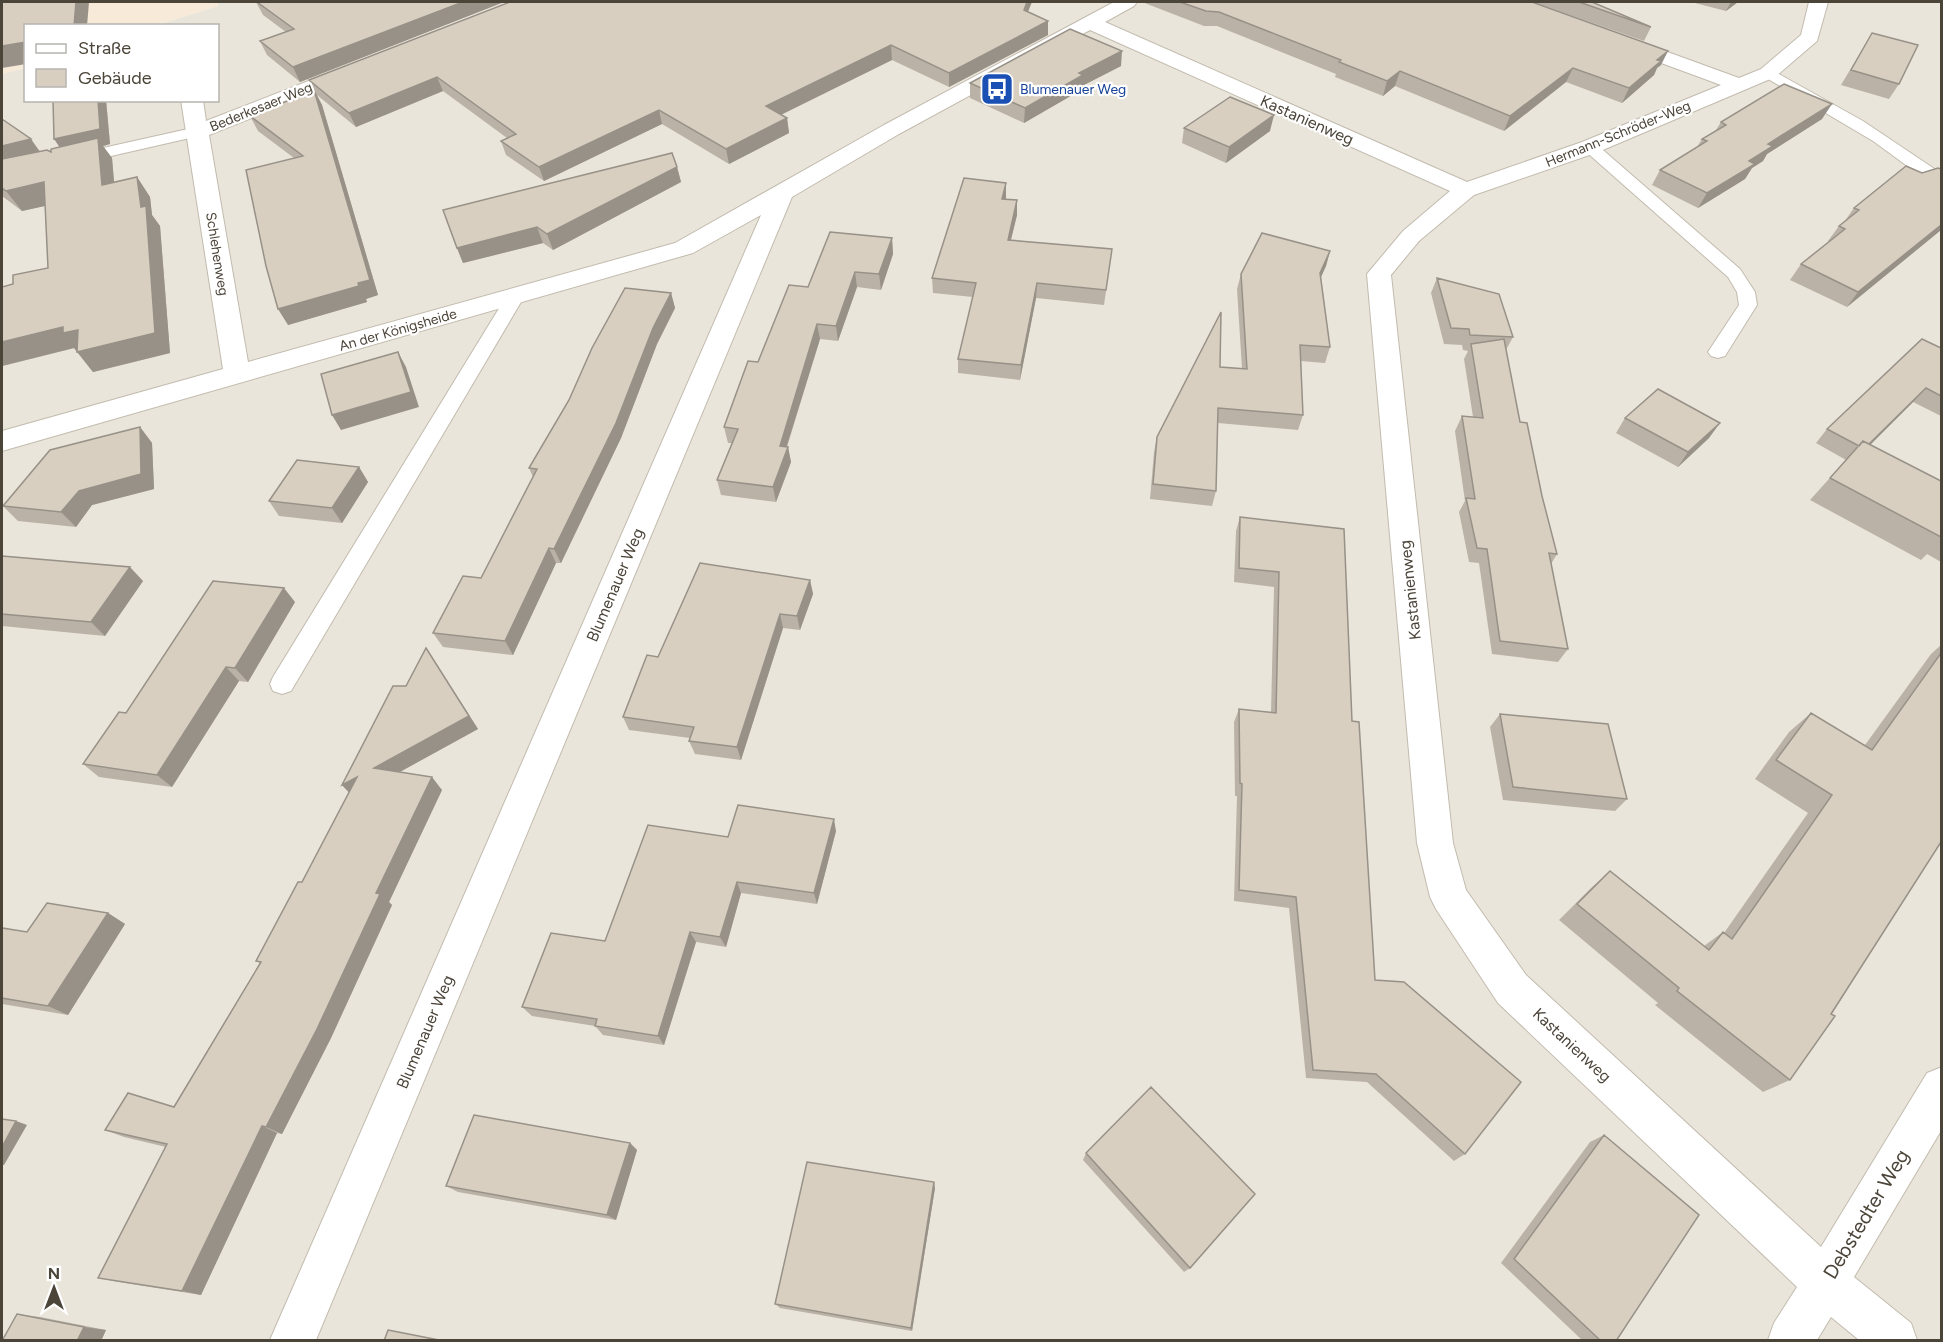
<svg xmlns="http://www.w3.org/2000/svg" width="1943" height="1342" font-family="Figtree,sans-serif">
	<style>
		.residential { fill: #eae5da }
		.commercial { fill: #f7ead8 }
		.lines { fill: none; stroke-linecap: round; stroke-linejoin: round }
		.service-casing { stroke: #c2bbae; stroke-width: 2 }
		.minor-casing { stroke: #c2bbae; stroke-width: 2 }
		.service { fill: #fff; fill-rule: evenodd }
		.minor { fill: #fff; fill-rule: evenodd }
		.wall { fill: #bab2a6 }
		.shaded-wall { fill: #979187 }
		.building { fill: #d8cfc1; stroke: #979187; stroke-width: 1.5 }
		.labels { text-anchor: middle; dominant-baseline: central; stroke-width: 4.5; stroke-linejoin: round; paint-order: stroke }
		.far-transit-label { font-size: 14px; fill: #164399; stroke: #fff; text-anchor: start }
		.far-street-label { font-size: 14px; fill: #4b4439; stroke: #fff }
		.street-label { font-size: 16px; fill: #4b4439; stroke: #fff }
		.near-street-label { font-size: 20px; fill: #4b4439; stroke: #fff }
	</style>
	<rect width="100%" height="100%" fill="#f6f3ec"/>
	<!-- residential -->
	<path class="residential" d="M 218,2 L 1941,2 L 1941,1340 L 2,1340 L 2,74 L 25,68 L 26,100 L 218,100 L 218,26 L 157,25 L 218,6 Z"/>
	<!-- commercial -->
	<path class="commercial" d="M 2,2 L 218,2 L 218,6 L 157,25 L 26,26 L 25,68 L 2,74 Z"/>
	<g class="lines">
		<!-- service casing -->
		<g class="service-casing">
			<path id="service" d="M 1768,68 L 1863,121 L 1942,174 L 1942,188 L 1936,187 L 1873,141 L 1763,76 L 1760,73 Z
				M 197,127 L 203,129 L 205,132 L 203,135 L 76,164 L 68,159 L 76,154 Z
				M 1590,142 L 1596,144 L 1740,269 L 1755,292 L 1757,305 L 1725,356 L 1718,358 L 1711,356 L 1708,352 L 1739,305 L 1737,292 L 1728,277 L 1584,150 L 1582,147 Z
				M 515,291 L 521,293 L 524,297 L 291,691 L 282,694 L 273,691 L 270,684 L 273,677 L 506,297 L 509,293 Z"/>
		</g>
		<!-- minor casing -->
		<g class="minor-casing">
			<path id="minor" d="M 1114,2 L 1137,2 L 1134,6 L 1105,22 L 1467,182 L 1582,142 L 1721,85 L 1615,46 L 1612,42 L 1615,38 L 1629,38 L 1739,78 L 1761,69 L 1801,35 L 1809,2 L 1828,2 L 1817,41 L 1775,77 L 1598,152 L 1474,195 L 1419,241 L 1391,275 L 1453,843 L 1466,890 L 1526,975 L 1821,1247 L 1927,1073 L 1942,1067 L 1942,1129 L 1854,1277 L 1911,1323 L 1917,1340 L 1859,1340 L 1831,1317 L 1817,1340 L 1768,1340 L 1774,1323 L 1797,1287 L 1498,1003 L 1436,909 L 1430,897 L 1417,843 L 1367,274 L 1403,231 L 1450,191 L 1090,30 L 899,134 L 792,197 L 316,1340 L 270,1340 L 761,215 L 693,253 L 2,451 L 2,431 L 223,369 L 181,100 L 203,100 L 206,121 L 347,66 L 354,64 L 361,66 L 364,70 L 361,74 L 209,135 L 248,362 L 675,243 L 884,125 Z"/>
		</g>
		<!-- service -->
		<use href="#service" class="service"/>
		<!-- minor -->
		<use href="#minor" class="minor"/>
	</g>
	<!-- wall -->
	<path class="wall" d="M 256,2 L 504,2 L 300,82 L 267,55 L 260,41 L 286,32 L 263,15 Z
		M 1142,2 L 1532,2 L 1661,65 L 1657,68 L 1654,75 L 1622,103 L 1566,82 L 1504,131 L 1395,86 L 1383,96 L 1335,77 L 1336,74 L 1217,26 L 1204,26 Z
		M 1533,2 L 1592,2 L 1651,27 L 1644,41 Z
		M 1691,2 L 1738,2 L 1726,11 Z
		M 1028,12 L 1048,35 L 949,87 L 892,60 L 781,115 L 787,118 L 789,133 L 729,164 L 662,124 L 544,181 L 506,155 L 501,141 L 507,138 L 443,91 L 356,127 L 317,95 L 322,105 L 378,295 L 366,299 L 367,302 L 288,325 L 294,158 L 258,131 L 250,116 L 314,90 L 309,80 Z
		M 1872,33 L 1899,84 L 1889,99 L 1841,85 Z
		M 1121,66 L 1082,86 L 1081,90 L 1024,123 L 970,98 L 970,83 Z
		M 53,100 L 106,100 L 110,144 L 103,146 L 112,158 L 114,182 L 137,177 L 150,197 L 152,215 L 160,226 L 170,353 L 93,372 L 74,348 L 2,366 L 2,287 L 13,284 L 48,268 L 45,206 L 22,211 L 2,196 L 2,119 L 40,151 L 51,152 L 59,147 Z
		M 1822,119 L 1767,154 L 1763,161 L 1752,168 L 1745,179 L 1698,208 L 1652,185 L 1660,170 L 1697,147 L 1702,139 L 1716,130 L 1721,122 Z
		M 1184,128 L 1270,131 L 1226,163 L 1182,143 Z
		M 677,167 L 681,182 L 553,250 L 543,243 L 463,263 L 457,248 Z
		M 1006,198 L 1006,199 L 1017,215 L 1011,240 L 1112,249 L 1104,305 L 1036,298 L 1020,380 L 958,373 L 958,359 L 973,297 L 933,293 L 932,278 Z
		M 1854,208 L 1941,230 L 1847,307 L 1790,280 L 1801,264 L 1829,242 L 1828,241 L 1839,226 L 1844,222 Z
		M 892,238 L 893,254 L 881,290 L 857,287 L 838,341 L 820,339 L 787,447 L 788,447 L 791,462 L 776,502 L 721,495 L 717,480 L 732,443 L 728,443 L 724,427 L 758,362 L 808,287 Z
		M 1330,251 L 1326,266 L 1321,277 L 1330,347 L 1325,363 L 1301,361 L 1303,415 L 1298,430 L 1218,423 L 1216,491 L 1212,506 L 1150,499 L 1154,452 L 1157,437 L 1220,367 L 1242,369 L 1237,289 L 1241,274 Z
		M 1437,278 L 1513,337 L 1506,350 L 1520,422 L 1542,496 L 1557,554 L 1551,564 L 1568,649 L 1558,662 L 1492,654 L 1479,563 L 1469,562 L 1459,512 L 1465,501 L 1455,431 L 1462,416 L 1473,417 L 1464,359 L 1468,351 L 1463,350 L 1462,345 L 1444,344 L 1431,293 Z
		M 671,293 L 675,308 L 657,344 L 621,438 L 561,563 L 556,563 L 513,655 L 443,647 L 433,633 L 481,578 L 533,477 L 529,468 Z
		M 1941,348 L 1941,416 L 1913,402 L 1870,445 L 1941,481 L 1941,562 L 1927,554 L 1921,560 L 1810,500 L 1846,460 L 1816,443 L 1827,429 Z
		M 1625,418 L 1709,438 L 1678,467 L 1616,433 Z
		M 140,427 L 152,443 L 154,489 L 92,505 L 76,527 L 18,521 L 3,506 Z
		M 359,467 L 368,482 L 342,523 L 279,516 L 269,501 Z
		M 1240,517 L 1344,529 L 1352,721 L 1375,980 L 1465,1154 L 1454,1161 L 1367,1082 L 1306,1078 L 1289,908 L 1234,901 L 1237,796 L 1235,796 L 1234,722 L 1239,709 L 1271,712 L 1274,587 L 1234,582 L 1236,531 Z
		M 2,557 L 143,581 L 105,636 L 2,626 Z
		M 810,580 L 813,594 L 800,630 L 783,628 L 741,760 L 695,754 L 689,741 L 690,738 L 629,730 L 623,717 Z
		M 295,602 L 248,682 L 239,681 L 172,787 L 99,777 L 83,764 L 126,713 Z
		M 1941,645 L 1941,842 L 1790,1080 L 1763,1092 L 1655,1005 L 1658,1003 L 1559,920 L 1591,888 L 1610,871 L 1704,946 L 1723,932 L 1724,933 L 1808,813 L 1755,779 L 1789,732 L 1811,713 L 1865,745 L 1931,654 Z
		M 426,648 L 478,729 L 400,772 L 442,790 L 389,902 L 392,905 L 331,1038 L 282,1134 L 277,1133 L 201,1295 L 118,1282 L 98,1278 L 166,1147 L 124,1137 L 105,1130 L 174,1107 L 260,963 L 256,961 L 302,882 L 349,792 L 342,785 L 406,686 Z
		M 1500,714 L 1627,799 L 1615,811 L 1503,800 L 1490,727 Z
		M 836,831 L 817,904 L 741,893 L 726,947 L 696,942 L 664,1045 L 603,1035 L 595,1026 L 532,1016 L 522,1007 L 605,941 L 728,837 Z
		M 108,913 L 125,924 L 68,1015 L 2,1004 L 2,928 L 27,932 Z
		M 1604,1135 L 1616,1341 L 1583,1341 L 1501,1263 L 1590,1142 Z
		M 630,1143 L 637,1150 L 616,1220 L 458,1192 L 446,1186 Z
		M 1086,1153 L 1190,1268 L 1184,1272 L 1083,1160 Z
		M 935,1188 L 912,1331 L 780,1308 L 775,1304 Z
		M 17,1314 L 40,1317 L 106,1330 L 101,1341 L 2,1341 Z"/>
	<!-- shaded-wall -->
	<path class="shaded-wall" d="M 76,2 L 89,2 L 87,26 L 74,26 Z
		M 463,2 L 504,2 L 300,82 L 293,67 Z
		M 1027,2 L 1032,2 L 1023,24 L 1024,10 Z
		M 1731,2 L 1738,2 L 1726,11 Z
		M 1048,21 L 1048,35 L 949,87 L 949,73 Z
		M 26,42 L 26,64 L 2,68 L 2,46 Z
		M 891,45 L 892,60 L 768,121 L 766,106 Z
		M 1122,51 L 1121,66 L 1082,86 L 1081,90 L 1024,123 L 1025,108 L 1079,73 Z
		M 1668,51 L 1661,65 L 1657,68 L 1654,75 L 1622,103 L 1629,88 L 1657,60 Z
		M 1573,68 L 1566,82 L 1504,131 L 1510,116 Z
		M 1400,71 L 1395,86 L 1383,96 L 1387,81 Z
		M 437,77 L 443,91 L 356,127 L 349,113 Z
		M 314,90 L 322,105 L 378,295 L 366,299 L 367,302 L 288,325 L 278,309 Z
		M 98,100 L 106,100 L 110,144 L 103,146 L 112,158 L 116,205 L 65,155 L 54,139 Z
		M 1832,104 L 1822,119 L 1767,154 L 1763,161 L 1752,168 L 1745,179 L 1698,208 L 1707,193 L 1749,161 L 1768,144 Z
		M 659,110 L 662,124 L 544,181 L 539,167 Z
		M 1274,115 L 1270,131 L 1226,163 L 1229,147 Z
		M 787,118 L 789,133 L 729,164 L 726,149 Z
		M 31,139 L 45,159 L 2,169 L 2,146 Z
		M 677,167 L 681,182 L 553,250 L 547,234 Z
		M 137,177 L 150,197 L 152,215 L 160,226 L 170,353 L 93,372 L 74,348 L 2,366 L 2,342 L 141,207 Z
		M 44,182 L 58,203 L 22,211 L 6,191 Z
		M 1006,183 L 1006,198 L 1001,214 L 1002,199 Z
		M 1017,200 L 1017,215 L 1007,255 L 1008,240 Z
		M 1941,225 L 1941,230 L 1847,307 L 1858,292 Z
		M 537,227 L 543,243 L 463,263 L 457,248 Z
		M 892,238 L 893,254 L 881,290 L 879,274 Z
		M 1330,251 L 1326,266 L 1316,288 L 1320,273 Z
		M 855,272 L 857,287 L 838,341 L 836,326 Z
		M 1037,283 L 1036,298 L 1020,380 L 1021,365 Z
		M 671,293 L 675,308 L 657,344 L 621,438 L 561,563 L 554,549 L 653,328 Z
		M 817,324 L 820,339 L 782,461 L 780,446 Z
		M 398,352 L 406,367 L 419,407 L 341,430 L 332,415 Z
		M 1926,388 L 1913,402 L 1852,463 L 1864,449 Z
		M 1720,423 L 1709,438 L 1678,467 L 1688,452 Z
		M 140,427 L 152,443 L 154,489 L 92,505 L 76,527 L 61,512 L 79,491 Z
		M 788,447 L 791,462 L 776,502 L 773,487 Z
		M 359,467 L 368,482 L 342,523 L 332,508 Z
		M 549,548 L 556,563 L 513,655 L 505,641 Z
		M 130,567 L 143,581 L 105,636 L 91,622 Z
		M 810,580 L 813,594 L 800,630 L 797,616 Z
		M 284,588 L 295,602 L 248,682 L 235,668 Z
		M 780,614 L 783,628 L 741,760 L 737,747 Z
		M 426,648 L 478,729 L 385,780 L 374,768 Z
		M 226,667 L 239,681 L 172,787 L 157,775 Z
		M 357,777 L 354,798 L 342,785 Z
		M 432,777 L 442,790 L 389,902 L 392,905 L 331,1038 L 282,1134 L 266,1127 L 376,893 Z
		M 834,819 L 836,831 L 817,904 L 814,893 Z
		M 737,882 L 741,893 L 726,947 L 720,937 Z
		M 108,913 L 125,924 L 68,1015 L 48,1006 Z
		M 690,932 L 696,942 L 664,1045 L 658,1036 Z
		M 16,1121 L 27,1125 L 4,1165 L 2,1165 L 2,1147 Z
		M 262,1126 L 277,1133 L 201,1295 L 182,1291 Z
		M 630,1143 L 637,1150 L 616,1220 L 607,1215 Z
		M 934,1182 L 935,1188 L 912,1331 L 911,1328 Z
		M 84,1327 L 106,1330 L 101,1341 L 77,1341 Z"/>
	<!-- building -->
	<path class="building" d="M 2,2 L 76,2 L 74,26 L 26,26 L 26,42 L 2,46 Z
		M 257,2 L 463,2 L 293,67 L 260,41 L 294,29 Z
		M 510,2 L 1027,2 L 1024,10 L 1048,21 L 949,73 L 891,45 L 766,106 L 787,118 L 726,149 L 659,110 L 539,167 L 501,141 L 516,134 L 437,77 L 349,113 L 309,80 Z
		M 1180,2 L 1532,2 L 1668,51 L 1657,60 L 1661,61 L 1629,88 L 1573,68 L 1510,116 L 1400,71 L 1387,81 L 1339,62 L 1341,60 L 1219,12 L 1206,11 Z
		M 1579,2 L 1592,2 L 1651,27 Z
		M 1070,29 L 1122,51 L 1079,73 L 1083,75 L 1025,108 L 970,83 Z
		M 1872,33 L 1918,45 L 1899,84 L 1851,70 Z
		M 1784,84 L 1832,104 L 1768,144 L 1773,146 L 1749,161 L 1755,164 L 1707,193 L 1660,170 L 1707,141 L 1702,139 L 1726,125 L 1721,122 Z
		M 314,90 L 370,280 L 358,283 L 359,286 L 278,309 L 266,266 L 246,170 L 303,156 L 250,116 Z
		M 1230,97 L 1274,115 L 1229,147 L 1184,128 Z
		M 53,100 L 98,100 L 100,129 L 54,139 Z
		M 2,119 L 31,139 L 2,146 Z
		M 98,138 L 102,185 L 137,177 L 141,207 L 146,206 L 155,333 L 77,352 L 78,330 L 63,333 L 63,327 L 2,342 L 2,287 L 13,284 L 13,275 L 48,268 L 44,182 L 6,191 L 2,188 L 2,159 L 47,150 L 51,152 L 51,149 Z
		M 672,153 L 677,167 L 547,234 L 537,227 L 457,248 L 443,210 Z
		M 1906,166 L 1922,173 L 1938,168 L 1941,169 L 1941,225 L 1858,292 L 1801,264 L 1845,229 L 1839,226 L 1859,210 L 1854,208 Z
		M 964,178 L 1006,183 L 1002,199 L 1017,200 L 1008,240 L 1112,249 L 1106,290 L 1037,283 L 1021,365 L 958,359 L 976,283 L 932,278 Z
		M 830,232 L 892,238 L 879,274 L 855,272 L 836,326 L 817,324 L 780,446 L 788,447 L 773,487 L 717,480 L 738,429 L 724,427 L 748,361 L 758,362 L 789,285 L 808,287 Z
		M 1262,233 L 1330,251 L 1320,273 L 1330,347 L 1300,345 L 1303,415 L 1218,408 L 1216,491 L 1153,484 L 1157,437 L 1221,312 L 1220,367 L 1247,369 L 1241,274 Z
		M 1437,278 L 1499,294 L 1513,337 L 1470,335 L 1469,329 L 1451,328 Z
		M 625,288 L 671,293 L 653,328 L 616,423 L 554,549 L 549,548 L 505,641 L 433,633 L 463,576 L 481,578 L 537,469 L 529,468 L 569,400 L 592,348 Z
		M 1504,339 L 1520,422 L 1527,423 L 1542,496 L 1557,554 L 1549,553 L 1568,649 L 1500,641 L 1487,549 L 1477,548 L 1466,498 L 1475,499 L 1462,416 L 1483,418 L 1471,344 Z
		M 1922,339 L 1941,348 L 1941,396 L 1926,388 L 1869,444 L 1863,441 L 1859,446 L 1827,429 Z
		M 398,352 L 411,392 L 332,415 L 321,374 Z
		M 1658,389 L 1720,423 L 1688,452 L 1625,418 Z
		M 140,427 L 141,474 L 79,491 L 61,512 L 3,506 L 50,450 Z
		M 1863,441 L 1941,481 L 1941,537 L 1830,478 Z
		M 297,460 L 359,467 L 332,508 L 269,501 Z
		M 1240,517 L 1344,529 L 1352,721 L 1359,722 L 1375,980 L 1404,982 L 1521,1082 L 1465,1154 L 1376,1074 L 1313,1070 L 1296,897 L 1239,890 L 1242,784 L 1240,783 L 1239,709 L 1276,713 L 1279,572 L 1239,568 Z
		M 2,556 L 130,567 L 91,622 L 2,614 Z
		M 700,563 L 810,580 L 797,616 L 780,614 L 737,747 L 689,741 L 694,727 L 623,717 L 647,655 L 658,657 Z
		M 213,581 L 284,588 L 235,668 L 226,667 L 157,775 L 83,764 L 119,712 L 126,713 Z
		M 426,648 L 469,716 L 374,768 L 432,777 L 376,893 L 380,894 L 317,1029 L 266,1127 L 262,1126 L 182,1291 L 98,1278 L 167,1144 L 105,1130 L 128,1093 L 174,1107 L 261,962 L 256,961 L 298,882 L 302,882 L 357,777 L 342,785 L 393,686 L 406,686 Z
		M 1941,653 L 1941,842 L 1831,1014 L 1835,1016 L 1790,1080 L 1677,991 L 1679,988 L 1577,904 L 1610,871 L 1709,950 L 1723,932 L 1732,939 L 1832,795 L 1776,760 L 1811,713 L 1872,750 Z
		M 1500,714 L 1608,724 L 1627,799 L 1513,787 Z
		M 738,805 L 834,819 L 814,893 L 737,882 L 720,937 L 690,932 L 658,1036 L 595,1026 L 597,1019 L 522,1007 L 551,933 L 605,941 L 648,825 L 728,837 Z
		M 47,903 L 108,913 L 48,1006 L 2,998 L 2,928 L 27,932 Z
		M 1151,1087 L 1255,1194 L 1190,1268 L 1086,1153 Z
		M 474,1115 L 630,1143 L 607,1215 L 446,1186 Z
		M 2,1119 L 16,1121 L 2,1147 Z
		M 1604,1135 L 1699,1215 L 1616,1341 L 1601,1341 L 1514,1259 Z
		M 807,1162 L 934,1182 L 911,1328 L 775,1304 Z
		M 17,1314 L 84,1327 L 77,1341 L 2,1341 Z
		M 388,1330 L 444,1341 L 384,1341 Z"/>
	<!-- icons -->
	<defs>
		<g id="bus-square" transform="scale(1.725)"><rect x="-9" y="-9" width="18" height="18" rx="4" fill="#1a4fb4" stroke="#fff"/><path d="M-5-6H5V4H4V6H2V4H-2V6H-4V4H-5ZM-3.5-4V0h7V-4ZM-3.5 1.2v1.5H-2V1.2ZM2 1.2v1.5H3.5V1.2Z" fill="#fff"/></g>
	</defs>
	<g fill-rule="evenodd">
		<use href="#bus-square" x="997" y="89"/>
	</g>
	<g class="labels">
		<!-- far-transit labels -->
		<g class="far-transit-label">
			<text x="1020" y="89">Blumenauer Weg</text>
		</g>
		<!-- far-street labels -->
		<g class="far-street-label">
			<text transform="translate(261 107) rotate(-22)">Bederkesaer Weg</text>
			<text transform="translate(1618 134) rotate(-22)">Hermann-Schröder-Weg</text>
			<text transform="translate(217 254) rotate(81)">Schlehenweg</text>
			<text transform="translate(398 330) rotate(-16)">An der Königsheide</text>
		</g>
		<!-- street labels -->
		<g class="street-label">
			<text transform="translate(1307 120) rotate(24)">Kastanienweg</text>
			<text transform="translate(615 585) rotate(-67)">Blumenauer Weg</text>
			<text transform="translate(1410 590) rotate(-96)">Kastanienweg</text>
			<text transform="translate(425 1032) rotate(-67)">Blumenauer Weg</text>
			<text transform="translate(1572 1045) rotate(43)">Kastanienweg</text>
		</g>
		<!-- near-street labels -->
		<g class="near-street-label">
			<text transform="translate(1866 1214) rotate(-59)">Debstedter Weg</text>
		</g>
	</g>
	<!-- border -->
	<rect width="1943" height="1342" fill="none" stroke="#4b4439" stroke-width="6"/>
	<!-- legend -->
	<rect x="24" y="24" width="195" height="78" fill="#ffffff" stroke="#b7b4b0" stroke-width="1.5"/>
	<rect x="36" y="44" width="30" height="9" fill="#ffffff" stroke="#b7b4b0" stroke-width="1.5"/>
	<text x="78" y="54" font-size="18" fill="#4b4439">Straße</text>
	<rect x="36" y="69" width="30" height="18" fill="#d8cfc1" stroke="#b7b4b0" stroke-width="1.5"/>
	<text x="78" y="84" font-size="18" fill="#4b4439">Gebäude</text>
	<!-- north arrow -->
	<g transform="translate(54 1288)" stroke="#ffffff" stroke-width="4.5" paint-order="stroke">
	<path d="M0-4.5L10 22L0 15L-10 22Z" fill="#4b4439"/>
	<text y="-9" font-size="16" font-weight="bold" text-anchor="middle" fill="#4b4439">N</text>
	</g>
</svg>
